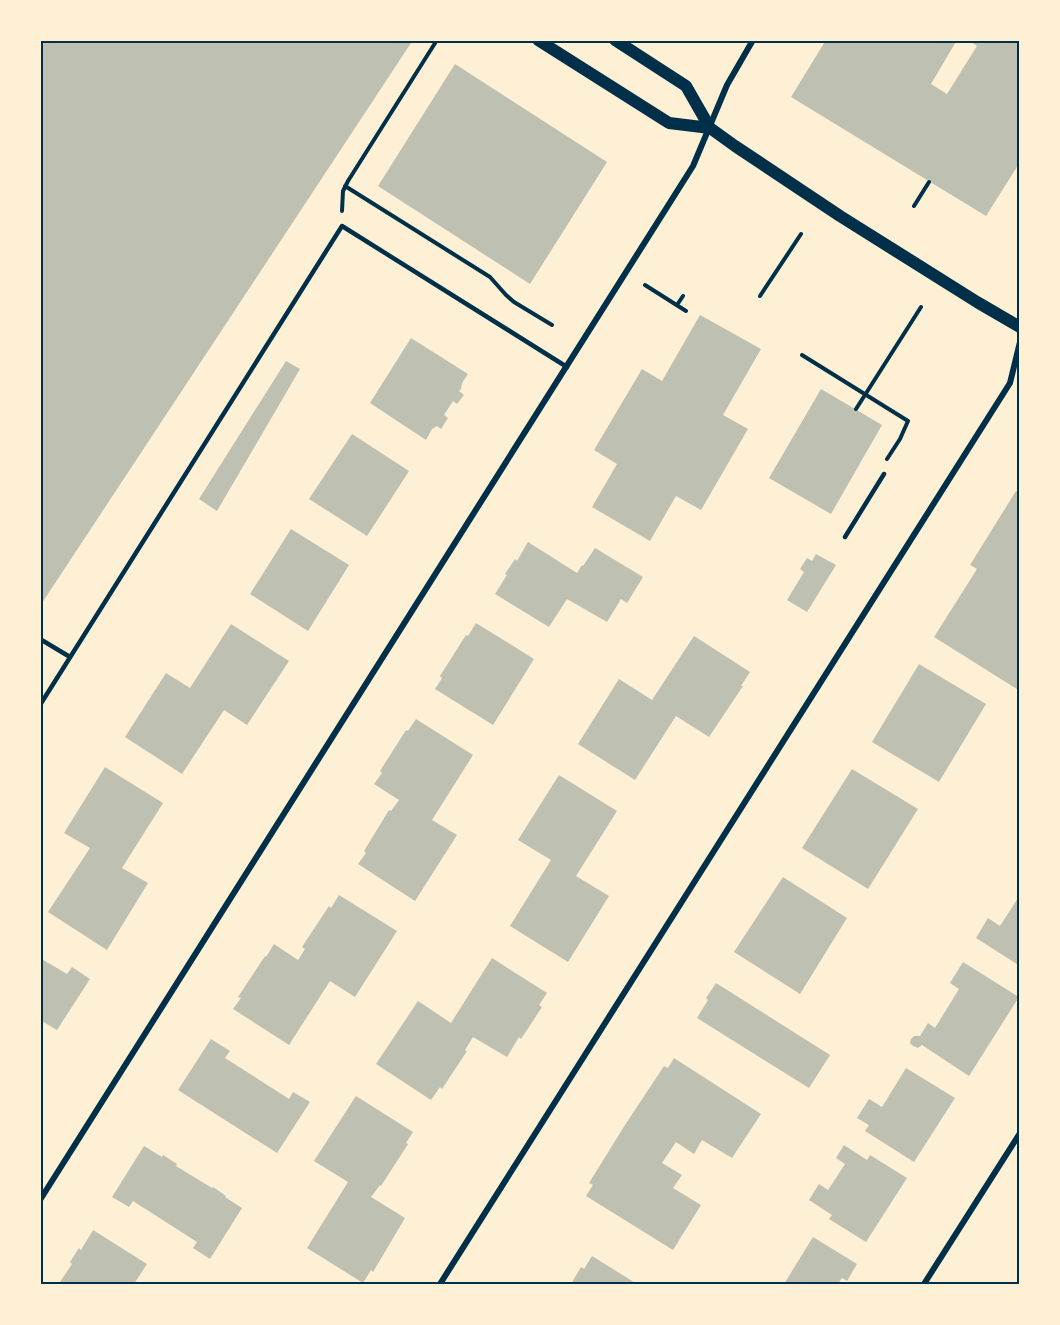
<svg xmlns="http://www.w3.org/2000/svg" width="1060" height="1325" font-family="Lato,sans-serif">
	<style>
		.building { fill: #bec0b2 }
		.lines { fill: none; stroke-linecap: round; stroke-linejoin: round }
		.path { stroke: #003049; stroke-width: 4 }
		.service { stroke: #003049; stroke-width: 4.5 }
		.minor { stroke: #003049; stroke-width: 6 }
		.secondary { stroke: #003049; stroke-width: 12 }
		.neatline { fill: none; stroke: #003049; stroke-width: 2 }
	</style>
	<rect width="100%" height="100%" fill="#fdf0d5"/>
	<!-- building -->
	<path class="building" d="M 40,40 L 410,40 L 411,43 L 40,606 Z
		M 826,40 L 957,40 L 931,84 L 947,94 L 977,46 L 968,40 L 1020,40 L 1020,162 L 986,216 L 791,97 Z
		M 455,64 L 607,162 L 530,284 L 378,186 Z
		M 700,315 L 761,349 L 723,415 L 748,429 L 701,510 L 676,496 L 650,541 L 592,507 L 617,464 L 594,450 L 642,369 L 662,381 Z
		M 411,338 L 468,374 L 462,383 L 461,389 L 459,391 L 464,395 L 457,404 L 453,401 L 444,415 L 448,418 L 441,429 L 437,426 L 432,429 L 426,440 L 370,403 Z
		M 286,361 L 300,369 L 217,511 L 199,499 Z
		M 821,389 L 882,425 L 831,514 L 769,478 Z
		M 352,434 L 409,471 L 367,536 L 309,499 Z
		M 1016,491 L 1020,493 L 1020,691 L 934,637 L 977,569 L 970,565 Z
		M 291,529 L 349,565 L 308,631 L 250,594 Z
		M 528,542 L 577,573 L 582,565 L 583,566 L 595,548 L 643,577 L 627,603 L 621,599 L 607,622 L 567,599 L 549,627 L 495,594 L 507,575 L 505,574 L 515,559 L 517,561 Z
		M 816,554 L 836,565 L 807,612 L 787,600 L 804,572 L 800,569 L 807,558 L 812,561 Z
		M 476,623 L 534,659 L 493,725 L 435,689 L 442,678 L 440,676 L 466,635 L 468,636 Z
		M 231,624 L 289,661 L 247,725 L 224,710 L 182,774 L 125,737 L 166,673 L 190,688 Z
		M 694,636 L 750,672 L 741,686 L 743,686 L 709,737 L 676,716 L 635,780 L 578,744 L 619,679 L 652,700 Z
		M 919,664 L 986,704 L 939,782 L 872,742 Z
		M 416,719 L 473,755 L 432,820 L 457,835 L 415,901 L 358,864 L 366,853 L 364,851 L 389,810 L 391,811 L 399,800 L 374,784 L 382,773 L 380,771 L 406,730 L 408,731 Z
		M 105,767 L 163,803 L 122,868 L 148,883 L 107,950 L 48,912 L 90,848 L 64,833 Z
		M 852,769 L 918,809 L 868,889 L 802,848 Z
		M 559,775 L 617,811 L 576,876 L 609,896 L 568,962 L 510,926 L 551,860 L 518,840 Z
		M 783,877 L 847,918 L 800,994 L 734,952 Z
		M 339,895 L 397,931 L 355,997 L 330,981 L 289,1045 L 233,1009 L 241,998 L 238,997 L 265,956 L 266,957 L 274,944 L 298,960 L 305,949 L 302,947 L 329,906 L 331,908 Z
		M 1020,895 L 1020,966 L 976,938 L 988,918 L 1000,926 Z
		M 40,958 L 67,974 L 72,967 L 90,979 L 57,1030 L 40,1020 Z
		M 492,958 L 547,993 L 539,1005 L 542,1007 L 521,1039 L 519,1037 L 507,1057 L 473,1037 L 465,1050 L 467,1051 L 442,1089 L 440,1087 L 431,1100 L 376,1064 L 418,1001 L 451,1023 Z
		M 963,962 L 1019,997 L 969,1076 L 922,1045 L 918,1048 L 913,1046 L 910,1043 L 911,1039 L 914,1036 L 920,1036 L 928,1023 L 935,1028 L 959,989 L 950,983 Z
		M 716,983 L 830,1055 L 809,1088 L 697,1018 L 708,1000 L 706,998 Z
		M 211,1039 L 230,1051 L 225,1058 L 289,1099 L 293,1092 L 310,1102 L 277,1153 L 178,1090 Z
		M 674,1058 L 761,1114 L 732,1158 L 702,1140 L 694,1154 L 676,1142 L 662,1163 L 682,1175 L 673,1188 L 701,1205 L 673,1250 L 586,1196 L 593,1185 L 589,1183 L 625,1125 L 664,1066 L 668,1068 Z
		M 906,1068 L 955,1098 L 914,1162 L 865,1131 L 869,1125 L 857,1118 L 869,1099 L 882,1107 Z
		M 356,1096 L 413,1132 L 406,1143 L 408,1144 L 381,1186 L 380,1185 L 371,1197 L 405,1218 L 373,1272 L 371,1270 L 363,1283 L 307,1248 L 348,1182 L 314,1161 Z
		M 844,1145 L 867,1160 L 870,1155 L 907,1178 L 866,1242 L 829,1219 L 832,1215 L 809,1200 L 819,1184 L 828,1190 L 836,1178 L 845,1164 L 836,1158 Z
		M 144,1146 L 162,1157 L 163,1155 L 177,1164 L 176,1166 L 212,1188 L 213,1187 L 226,1196 L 225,1197 L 242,1208 L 210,1259 L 193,1248 L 197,1242 L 133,1201 L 129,1207 L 112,1197 Z
		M 93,1230 L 147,1264 L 134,1284 L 64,1284 L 60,1282 L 72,1264 L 70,1262 L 79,1248 L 81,1250 Z
		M 813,1237 L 857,1264 L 847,1281 L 842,1278 L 838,1284 L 784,1284 Z
		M 592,1256 L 637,1284 L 571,1284 L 581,1267 L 584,1269 Z"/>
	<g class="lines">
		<!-- path -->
		<path class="path" d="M 345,186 L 490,277 L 506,295 L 514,302 L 552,325
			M 914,206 L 929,182
			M 342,211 L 343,191 L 348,181 L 437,40
			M 645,285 L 686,311
			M 760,296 L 801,234
			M 677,305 L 683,296
			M 802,355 L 908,421 L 900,439 L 887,459
			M 856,409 L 921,307"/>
		<!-- service -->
		<path class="service" d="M 845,537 L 884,474
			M 40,639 L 70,657
			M 40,705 L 342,226 L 567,367"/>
		<!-- minor -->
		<path class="minor" d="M 40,1200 L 693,166 L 727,85 L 753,40
			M 440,1284 L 1010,383 L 1020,342
			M 924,1284 L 1020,1133"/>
		<!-- secondary -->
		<path class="secondary" d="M 538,40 L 669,123 L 710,128
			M 615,40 L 686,86 L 710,128 L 735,146 L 840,216 L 977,302 L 1020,327"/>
	</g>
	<!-- border -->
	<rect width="1060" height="1325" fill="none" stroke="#fdf0d5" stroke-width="84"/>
	<rect x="42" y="42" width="976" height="1241" class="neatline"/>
</svg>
